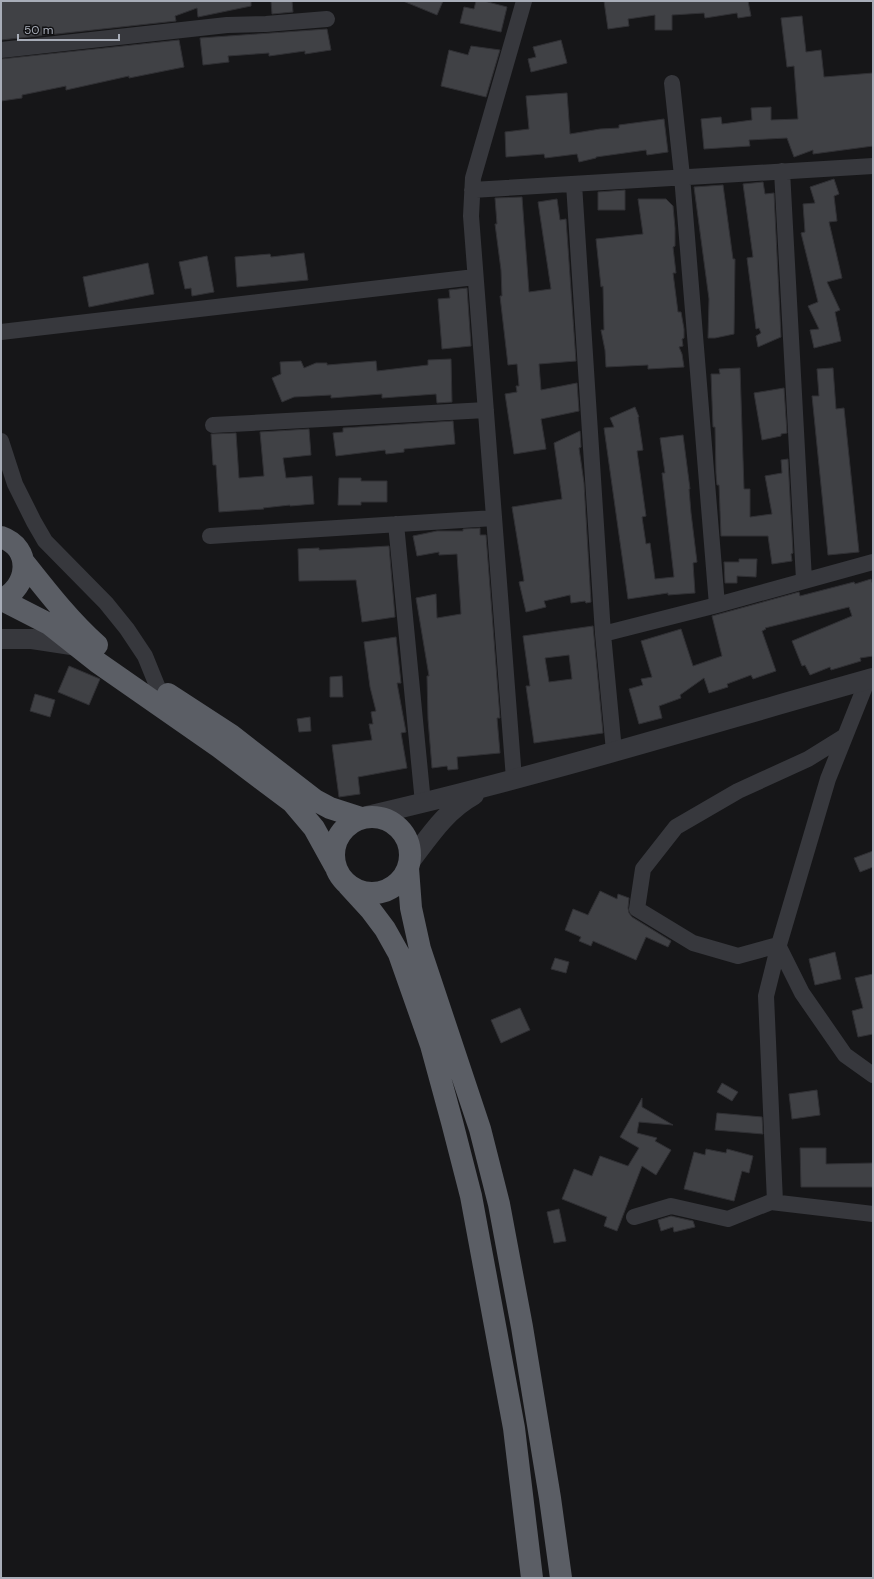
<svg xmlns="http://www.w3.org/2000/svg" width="874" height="1579" font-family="'DM Sans',sans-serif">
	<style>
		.building { fill: #404145; stroke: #303034; fill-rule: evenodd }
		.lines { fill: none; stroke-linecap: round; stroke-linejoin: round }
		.minor { stroke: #37383d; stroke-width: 16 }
		.tertiary { stroke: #37383d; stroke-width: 20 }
		.trunk { stroke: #5b5e65; stroke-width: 22 }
	</style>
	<rect width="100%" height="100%" fill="#161618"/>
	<!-- building -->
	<path class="building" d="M 1,1 L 251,1 L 251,6 L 198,17 L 197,8 L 175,16 L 176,21 L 1,40 Z
		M 271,1 L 292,1 L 293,12 L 272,14 Z
		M 403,1 L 443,1 L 437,15 Z
		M 476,1 L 484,1 L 507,7 L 501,32 L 460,23 L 464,7 L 474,9 Z
		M 604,1 L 748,1 L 751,16 L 738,18 L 737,13 L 705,18 L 704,13 L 672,15 L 672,30 L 655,30 L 655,15 L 628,19 L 629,26 L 608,29 Z
		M 802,16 L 806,52 L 821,50 L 824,77 L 873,73 L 873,146 L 813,154 L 813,150 L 794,157 L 787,138 L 749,140 L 750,146 L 704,149 L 701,119 L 721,117 L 722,124 L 752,120 L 751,108 L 771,107 L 771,120 L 798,119 L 794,66 L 787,67 L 781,18 Z
		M 327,29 L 331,50 L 305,54 L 305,51 L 269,56 L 269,53 L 228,56 L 229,62 L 203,65 L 200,38 Z
		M 179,40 L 184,67 L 129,78 L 129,76 L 66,90 L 66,86 L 22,95 L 22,98 L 1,101 L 1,59 Z
		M 561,40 L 567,63 L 531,72 L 528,59 L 536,57 L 533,47 Z
		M 471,46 L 500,50 L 486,97 L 441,86 L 449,50 L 468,55 Z
		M 567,93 L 570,134 L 600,129 L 619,128 L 619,125 L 664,119 L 668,152 L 647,155 L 646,150 L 596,157 L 596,158 L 579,162 L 577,154 L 545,158 L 544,154 L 506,157 L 505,132 L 529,129 L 526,96 Z
		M 834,179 L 839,194 L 834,196 L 837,221 L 829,222 L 842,278 L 827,282 L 840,310 L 835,312 L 841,341 L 814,348 L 810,330 L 819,329 L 808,306 L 818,302 L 801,233 L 805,232 L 803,204 L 815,203 L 810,187 Z
		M 763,182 L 765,194 L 774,193 L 781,337 L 758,347 L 756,336 L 761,333 L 759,328 L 756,329 L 747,258 L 753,257 L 743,184 Z
		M 723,185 L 733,259 L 735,259 L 734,334 L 715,338 L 708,338 L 709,299 L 694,187 Z
		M 625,190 L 625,210 L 598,210 L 598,192 Z
		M 522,197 L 529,292 L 551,289 L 538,202 L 557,199 L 560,220 L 566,219 L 576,361 L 539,364 L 541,390 L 577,383 L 579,411 L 541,419 L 546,449 L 514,454 L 505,394 L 517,392 L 516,386 L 519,386 L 517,364 L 508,365 L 500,296 L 502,296 L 501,270 L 495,224 L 497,224 L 495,198 Z
		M 638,199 L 666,199 L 673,206 L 675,228 L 675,246 L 673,247 L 676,273 L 673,273 L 678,312 L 681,312 L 684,329 L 684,338 L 682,339 L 683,346 L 679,347 L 682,354 L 684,367 L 648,369 L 648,365 L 606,367 L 605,350 L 601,330 L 604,330 L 603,286 L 601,287 L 596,239 L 643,234 Z
		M 304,253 L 308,280 L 237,287 L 235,257 L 270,254 L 271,257 Z
		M 207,256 L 214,292 L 192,296 L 191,288 L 185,289 L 179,262 Z
		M 148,263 L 154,294 L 89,307 L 83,277 Z
		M 467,288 L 471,346 L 442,349 L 438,299 L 450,298 L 449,290 Z
		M 451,359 L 452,402 L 437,403 L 436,394 L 382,398 L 382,394 L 331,398 L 331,395 L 294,397 L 282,402 L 272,378 L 281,374 L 280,362 L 301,361 L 304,368 L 316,363 L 327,363 L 327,365 L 376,361 L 377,371 L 428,365 L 428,360 Z
		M 740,368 L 744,489 L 750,489 L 750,517 L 772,514 L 765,476 L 782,473 L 781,460 L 788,459 L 793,553 L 791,554 L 792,561 L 772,564 L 768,536 L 721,536 L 719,485 L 717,485 L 716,473 L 715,427 L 713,427 L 711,374 L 720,374 L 719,369 Z
		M 833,368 L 836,409 L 844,408 L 859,552 L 828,555 L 812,396 L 819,396 L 817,369 Z
		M 784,388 L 787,433 L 781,434 L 781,436 L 762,440 L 754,393 Z
		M 635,407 L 639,417 L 638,417 L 643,450 L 637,451 L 646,516 L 642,517 L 646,544 L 650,543 L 655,579 L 674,577 L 662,473 L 665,473 L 660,438 L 683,435 L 690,489 L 689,489 L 691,513 L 697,562 L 693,563 L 695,593 L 668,595 L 668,593 L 628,599 L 604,428 L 614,427 L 610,418 Z
		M 453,421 L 455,444 L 404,449 L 404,452 L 386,454 L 385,450 L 336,456 L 333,433 L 343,432 L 343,428 Z
		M 309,429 L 311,455 L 283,458 L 286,478 L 312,476 L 314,504 L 290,506 L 290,505 L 263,508 L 264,509 L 219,512 L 216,465 L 213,465 L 211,434 L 236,433 L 239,478 L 264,476 L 260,432 Z
		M 580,431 L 581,447 L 579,448 L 584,483 L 591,602 L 586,603 L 585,601 L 571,603 L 570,595 L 544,601 L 546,607 L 526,612 L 519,582 L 524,581 L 512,507 L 562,499 L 554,443 Z
		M 339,478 L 361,478 L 361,481 L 387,481 L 387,502 L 361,502 L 361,505 L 338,505 Z
		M 480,528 L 480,535 L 486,535 L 500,718 L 497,718 L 500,753 L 457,757 L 458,769 L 448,770 L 447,766 L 432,768 L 428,719 L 427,676 L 429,676 L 416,598 L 436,594 L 437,618 L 461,614 L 457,554 L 439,555 L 439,552 L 417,556 L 413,536 L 437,531 L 463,531 L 463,529 Z
		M 389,546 L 395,617 L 362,622 L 356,580 L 299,581 L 298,549 L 319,548 L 319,550 Z
		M 739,559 L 757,559 L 756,577 L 737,576 L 737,583 L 725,583 L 724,562 L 739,562 Z
		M 871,579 L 873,585 L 873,656 L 860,658 L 861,661 L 831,670 L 830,667 L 810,675 L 805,665 L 802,666 L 792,641 L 852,616 L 849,607 L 765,628 L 766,629 L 762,631 L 776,671 L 753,679 L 751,675 L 727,684 L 728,687 L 709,693 L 704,678 L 680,695 L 681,698 L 659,706 L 662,718 L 639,724 L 629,689 L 643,685 L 641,679 L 652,677 L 641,641 L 681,629 L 693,666 L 722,656 L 712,616 L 799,592 L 800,596 L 854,582 L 855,584 Z
		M 593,626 L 603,733 L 534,743 L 526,686 L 530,686 L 523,636 ZM 569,655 L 572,679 L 549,682 L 545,658 Z
		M 396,637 L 401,683 L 397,683 L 406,732 L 401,733 L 407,768 L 358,777 L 360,794 L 339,797 L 332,745 L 372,740 L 369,724 L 373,724 L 371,712 L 376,711 L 370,687 L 364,642 Z
		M 69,666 L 100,679 L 89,705 L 58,692 Z
		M 342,676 L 343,697 L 330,697 L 330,677 Z
		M 35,694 L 55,700 L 50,717 L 30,711 Z
		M 310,717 L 311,731 L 299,732 L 297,719 Z
		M 873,851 L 873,867 L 860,872 L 854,858 Z
		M 600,891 L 617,899 L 618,894 L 629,898 L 628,908 L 629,913 L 632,917 L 671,941 L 668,947 L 646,937 L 636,960 L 593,941 L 591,946 L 579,941 L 581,937 L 565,930 L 573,909 L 588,915 Z
		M 835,952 L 841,979 L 815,985 L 809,959 Z
		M 555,958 L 569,962 L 566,973 L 551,969 Z
		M 873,974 L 873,1034 L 858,1037 L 852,1011 L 863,1008 L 855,978 Z
		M 520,1008 L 530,1030 L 501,1043 L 491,1020 Z
		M 722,1083 L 738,1092 L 732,1101 L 717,1092 Z
		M 817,1090 L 820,1115 L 792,1119 L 789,1094 Z
		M 642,1098 L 642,1107 L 673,1125 L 639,1122 L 637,1133 L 657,1138 L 655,1141 L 671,1150 L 656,1175 L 642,1166 L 617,1231 L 604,1226 L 607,1217 L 562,1199 L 574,1169 L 592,1176 L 600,1156 L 628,1166 L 639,1148 L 620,1137 Z
		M 717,1113 L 762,1117 L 763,1134 L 715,1130 Z
		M 800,1148 L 826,1148 L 826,1164 L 873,1163 L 873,1187 L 801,1187 Z
		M 706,1149 L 726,1153 L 727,1149 L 753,1156 L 749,1173 L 742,1171 L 734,1201 L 684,1189 L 694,1152 L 705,1155 Z
		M 559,1209 L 566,1241 L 554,1243 L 547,1212 Z
		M 671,1216 L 693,1221 L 695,1227 L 674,1232 L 673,1227 L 661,1231 L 658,1220 Z"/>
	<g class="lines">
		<!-- minor -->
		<path class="minor" d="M 1,50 L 227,25 L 266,24 L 327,19
			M 672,83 L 682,176 L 717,605
			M 782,171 L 804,580
			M 574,184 L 603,634 L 614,751
			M 472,190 L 873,166
			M 1,332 L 475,277
			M 213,425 L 486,410
			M 1,441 L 15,484 L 34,522 L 45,541 L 106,603 L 127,629 L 145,656 L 158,688
			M 396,524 L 423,803
			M 210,536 L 494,518
			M 603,634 L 717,605 L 873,562
			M 845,736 L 808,759 L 738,791 L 676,827 L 643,869 L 637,909 L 693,943 L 738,956 L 778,945 L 802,993 L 845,1055 L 873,1075
			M 514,779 L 471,216 L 473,178 L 524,1
			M 775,1202 L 766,996 L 778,948 L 828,779 L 868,679
			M 634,1217 L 671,1206 L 728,1219 L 771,1202 L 873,1214"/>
		<!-- tertiary -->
		<path class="tertiary" d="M 1,639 L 32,639 L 78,646
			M 367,816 C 537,777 705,725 873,678
			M 409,863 C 429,837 445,811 474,795"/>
		<!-- trunk -->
		<path class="trunk" d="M 1,537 C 33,548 29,587 1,600
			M 23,561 C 46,590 69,620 97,645
			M 2,600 L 49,624 L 97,662 L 219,747 L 292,802 L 314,828 L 335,866
			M 168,694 L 231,735 L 315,800 L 330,808 L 361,818
			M334 855a38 38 0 1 1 76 0a38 38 0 1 1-76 0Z
			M 408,868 L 411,908 L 420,949 L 480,1129 L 499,1204 L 522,1327 L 550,1498 L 561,1578
			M 348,885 L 370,909 L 385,929 L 399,954 L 431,1045 L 452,1122 L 471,1196 L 514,1428 L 532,1578"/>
	</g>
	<!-- border -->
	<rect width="874" height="1579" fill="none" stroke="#a8adb8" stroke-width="4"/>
	<!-- scale -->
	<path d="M18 34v6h101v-6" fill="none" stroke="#a8adb8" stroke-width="2"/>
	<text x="24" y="34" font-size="12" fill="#a8adb8" stroke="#111113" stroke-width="3" paint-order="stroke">50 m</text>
</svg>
